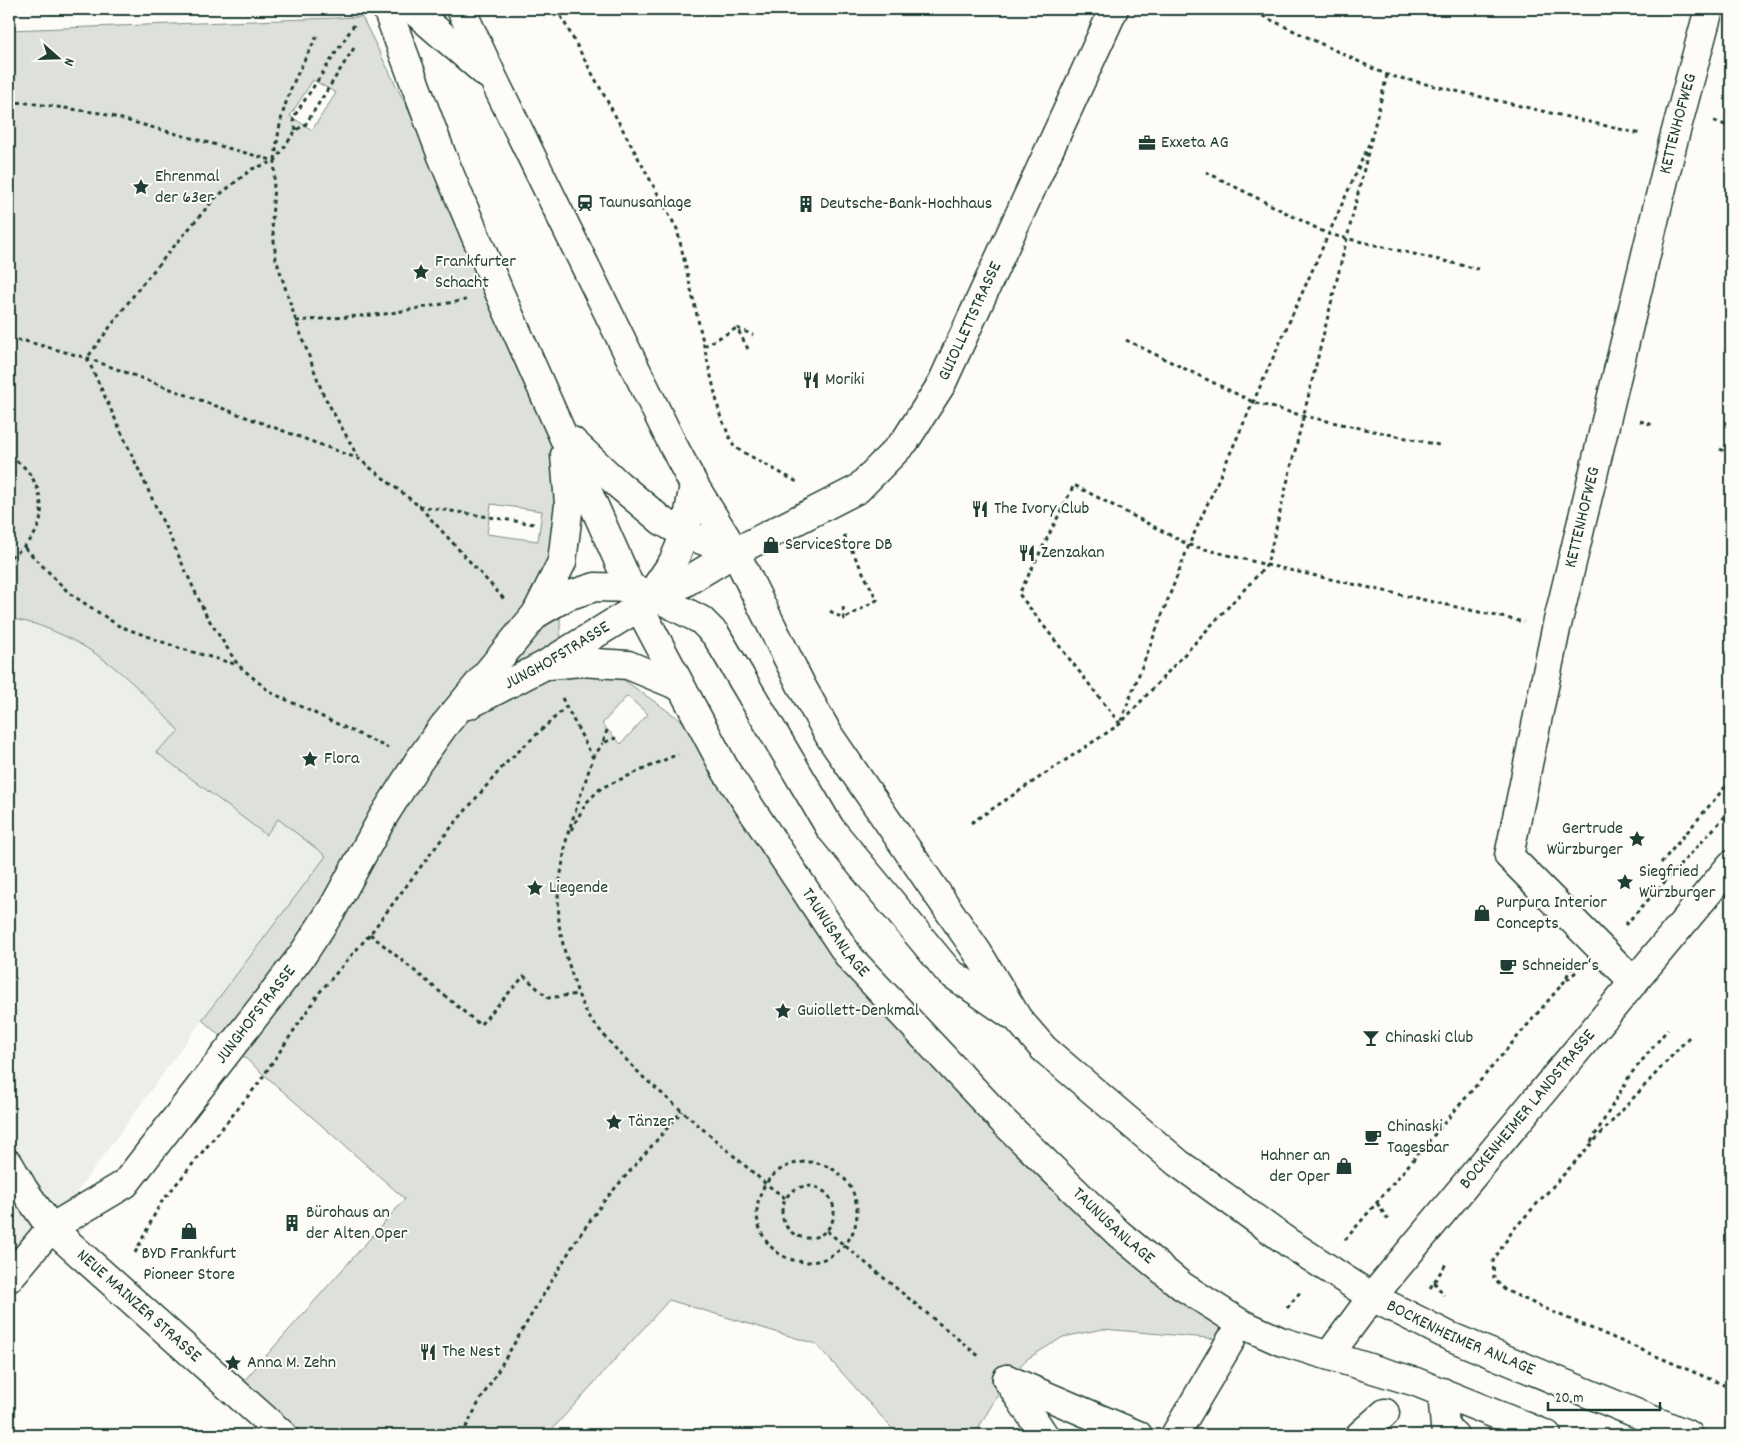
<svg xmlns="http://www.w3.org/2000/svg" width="1740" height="1444" font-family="Dekko,sans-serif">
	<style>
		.built { fill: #eceee9 }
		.green { fill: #dde0db; stroke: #7e8e88; fill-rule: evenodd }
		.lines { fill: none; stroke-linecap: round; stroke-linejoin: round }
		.minor-casing { stroke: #1f3d34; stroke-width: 31 }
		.major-casing { stroke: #1f3d34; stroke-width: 31 }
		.path { stroke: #1f3d34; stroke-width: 3; stroke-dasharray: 4 4; stroke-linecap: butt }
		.minor { stroke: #fdfcf7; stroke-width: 28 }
		.major { stroke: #fdfcf7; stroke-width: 28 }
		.labels { text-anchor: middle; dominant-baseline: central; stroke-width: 4; stroke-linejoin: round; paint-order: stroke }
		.street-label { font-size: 18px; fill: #1f3d34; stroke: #fdfcf7 }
		.poi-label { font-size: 18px; fill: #1f3d34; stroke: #fdfcf7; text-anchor: start }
	</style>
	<rect width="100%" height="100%" fill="#fdfcf7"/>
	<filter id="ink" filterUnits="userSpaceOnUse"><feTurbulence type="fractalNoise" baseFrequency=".02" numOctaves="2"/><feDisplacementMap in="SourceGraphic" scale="10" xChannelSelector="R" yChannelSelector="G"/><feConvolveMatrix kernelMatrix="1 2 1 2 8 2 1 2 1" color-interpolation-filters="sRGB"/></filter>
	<g filter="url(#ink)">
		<!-- built -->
		<path class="built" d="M 9,618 L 44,627 L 81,644 L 108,661 L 135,685 L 179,731 L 156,752 L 265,834 L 278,818 L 326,856 L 202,1020 L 9,1285 Z"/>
		<!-- green -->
		<path class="green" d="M 362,17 L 500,294 L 563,433 L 560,635 L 709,740 L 850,958 L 1003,1121 L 1240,1323 L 1231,1340 L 1103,1329 L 1063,1337 L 1027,1359 L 1007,1379 L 979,1427 L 977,1435 L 898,1435 L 816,1344 L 669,1300 L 547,1435 L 305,1435 L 242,1383 L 405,1199 L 202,1020 L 326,856 L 278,819 L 266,835 L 156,752 L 179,731 C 136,685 106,652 46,628 C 35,623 21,621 9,618 L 9,30 ZM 313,80 L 336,93 L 312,130 L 290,116 ZM 491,504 L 542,511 L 538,541 L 487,534 ZM 627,696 L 648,714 L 621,744 L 602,724 Z"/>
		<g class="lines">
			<!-- minor casing -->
			<g class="minor-casing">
				<g id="minor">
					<path id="s1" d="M 735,552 L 858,489 L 905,441 L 941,385 L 1114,9"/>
					<path id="s2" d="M 1634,982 L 1509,856 L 1556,629 L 1673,142 L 1709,9"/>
					<path d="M 9,1278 L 51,1228"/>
					<path d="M 1007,1379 L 1138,1435"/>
					<path d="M 1007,1379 L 1044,1435"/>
					<path d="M 1442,1392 L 1445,1427 L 1454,1435"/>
					<path d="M 1175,1435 L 1231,1340"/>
					<path d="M 1360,1435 L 1385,1413"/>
				</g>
			</g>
			<!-- major casing -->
			<g class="major-casing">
				<g id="major">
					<path id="s3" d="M 387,9 L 442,156 L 500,294 L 639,607 L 726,771 L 850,958 L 1003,1121 L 1118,1233 L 1182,1286 L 1240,1323 L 1280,1341 L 1416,1382 L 1547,1435"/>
					<path d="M 412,9 L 487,74"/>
					<path id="s4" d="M 461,9 L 494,80 L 674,447 L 694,485 L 735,552 L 801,685 L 830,737 L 978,953 L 1018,1019 L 1044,1049 L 1178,1163 L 1289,1243 L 1372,1297 L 1449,1336 L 1689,1435"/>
					<path d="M 572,441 L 619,485 L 662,521 L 685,534 L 735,552"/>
					<path d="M 648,599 L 673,562 L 685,534 L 694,485"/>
					<path d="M 536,614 L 562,562 L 569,504 L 565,455"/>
					<path d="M 549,665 L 580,662 L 628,665 L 681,687"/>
					<path id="s5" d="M 468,705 L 545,665 L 639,607 L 684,583 L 735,552"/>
					<path id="s6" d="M 9,1164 L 24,1190 L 51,1228 L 283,1435"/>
					<path id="s7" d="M 51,1228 L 125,1184 L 303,954 L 333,908 L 383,817 L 418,762 L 443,727 L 536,614 L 567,596 L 595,587 L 632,588 L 656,597 L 701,620 L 716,635 L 830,828 L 949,972 L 1010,1014"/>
					<path id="s8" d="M 1329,1355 L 1372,1297 L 1731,865"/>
				</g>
			</g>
			<!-- path -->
			<path class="path" d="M 557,9 L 677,229 L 720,415 L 734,447 L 797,482
				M 1248,9 L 1387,75 L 1641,134
				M 354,48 L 305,125 L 296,130 L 275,161 L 252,169 L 214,199 L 139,288 L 87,358 L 206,615 L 238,665 L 270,692 L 388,748
				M 9,102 L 29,103 L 100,113 L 275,161 L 272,223 L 276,259 L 296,321 L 323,394 L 358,457
				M 1714,121 L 1731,127
				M 296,130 L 293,118 L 354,25
				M 275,160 C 277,142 279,124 285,106 C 292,81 306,58 318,34
				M 1206,172 L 1328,234 L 1478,269
				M 296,321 L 385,314 L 466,300
				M 9,339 L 25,341 L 87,358 L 359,459 L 419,506 L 505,600
				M 1126,340 L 1253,402 L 1304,416 L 1439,445
				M 704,346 L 737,328
				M 748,349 L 737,328 L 753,335
				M 1640,421 L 1653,425
				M 1720,449 L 1731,454
				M 9,458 C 34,465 48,505 38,527 C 32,542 21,550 9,558
				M 419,506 L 534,524
				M 844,535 L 877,600 L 844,619
				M 25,548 L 69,593 L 119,626 L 179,648 L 238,665
				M 830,611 L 844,619 L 843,605
				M 562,698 L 593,758 L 567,836 L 558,892 L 559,925 L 564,949 L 578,994 L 588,1016 L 614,1047 L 644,1078 L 765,1183 L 785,1198
				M 1121,721 L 1189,545 L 1369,144
				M 1120,724 L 1019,594 L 1074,485 L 1189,545 L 1267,565 L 1524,622
				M 607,730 L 603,743 L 616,738
				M 593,758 L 603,743
				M 971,823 L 1120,724 L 1267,565 L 1387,75
				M 571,830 L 586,803 L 601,788 L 678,754
				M 1661,863 L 1731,780
				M 1625,925 L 1731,810
				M 370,934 L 480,1025 L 524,976 L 548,998 L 578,994
				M 1567,980 L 1577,971
				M 1689,1037 L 1513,1230 L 1493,1261 L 1494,1279 L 1505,1290 L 1546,1309 L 1731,1388
				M 1591,1142 L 1630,1075 L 1668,1029
				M757 1212a50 50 0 1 1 100 0a50 50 0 1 1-100 0Z
				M782 1212a26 26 0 1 1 52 0a26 26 0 1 1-52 0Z
				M 1377,1203 L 1390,1223
				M 827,1231 L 981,1358
				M 1345,1240 L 1564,982 L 1572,966
				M 135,1253 L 160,1204 L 258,1084 L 319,993 L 370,934 L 444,836 L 505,764 L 566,707
				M 1434,1282 L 1444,1295
				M 1430,1288 L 1446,1264
				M 1287,1308 L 1302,1290
				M 462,1435 L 478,1404 L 575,1242 L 604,1201 L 682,1111"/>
			<!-- minor -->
			<use href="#minor" class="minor"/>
			<!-- major -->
			<use href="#major" class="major"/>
		</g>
	</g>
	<!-- icons -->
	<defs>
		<g id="office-bare" transform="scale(1.35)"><path d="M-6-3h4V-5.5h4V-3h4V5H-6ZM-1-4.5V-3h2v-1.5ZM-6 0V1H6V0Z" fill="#1f3d34" stroke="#fdfcf7" stroke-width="2.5" paint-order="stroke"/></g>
		<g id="sight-bare" transform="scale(1.35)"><path d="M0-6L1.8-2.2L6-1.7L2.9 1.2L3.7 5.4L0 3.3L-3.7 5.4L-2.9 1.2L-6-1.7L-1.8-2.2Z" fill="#1f3d34" stroke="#fdfcf7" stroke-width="2.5" paint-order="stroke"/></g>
		<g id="station-bare" transform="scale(1.35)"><path d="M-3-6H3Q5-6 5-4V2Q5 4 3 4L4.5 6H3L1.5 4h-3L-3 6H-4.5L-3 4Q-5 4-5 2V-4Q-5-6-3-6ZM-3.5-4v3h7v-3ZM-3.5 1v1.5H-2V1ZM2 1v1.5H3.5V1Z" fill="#1f3d34" stroke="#fdfcf7" stroke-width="2.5" paint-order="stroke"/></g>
		<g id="building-bare" transform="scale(1.35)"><path d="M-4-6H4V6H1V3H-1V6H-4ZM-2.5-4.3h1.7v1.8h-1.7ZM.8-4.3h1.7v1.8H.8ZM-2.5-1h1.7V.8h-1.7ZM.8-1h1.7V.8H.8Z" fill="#1f3d34" stroke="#fdfcf7" stroke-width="2.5" paint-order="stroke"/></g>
		<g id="restaurant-bare" transform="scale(1.35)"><path d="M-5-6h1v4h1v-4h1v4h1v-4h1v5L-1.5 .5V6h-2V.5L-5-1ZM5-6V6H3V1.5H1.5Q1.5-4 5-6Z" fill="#1f3d34" stroke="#fdfcf7" stroke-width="2.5" paint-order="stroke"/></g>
		<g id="shop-bare" transform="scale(1.35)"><path d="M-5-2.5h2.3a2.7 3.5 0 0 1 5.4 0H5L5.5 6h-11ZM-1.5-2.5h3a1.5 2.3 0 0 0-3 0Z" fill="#1f3d34" stroke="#fdfcf7" stroke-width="2.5" paint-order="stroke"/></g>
		<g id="cafe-bare" transform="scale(1.35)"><path d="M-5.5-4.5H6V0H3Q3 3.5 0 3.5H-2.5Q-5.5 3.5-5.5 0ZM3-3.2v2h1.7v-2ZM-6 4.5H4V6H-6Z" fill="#1f3d34" stroke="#fdfcf7" stroke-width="2.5" paint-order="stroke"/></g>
		<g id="bar-bare" transform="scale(1.35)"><path d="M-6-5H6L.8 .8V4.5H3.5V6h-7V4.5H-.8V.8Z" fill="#1f3d34" stroke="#fdfcf7" stroke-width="2.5" paint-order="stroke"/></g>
	</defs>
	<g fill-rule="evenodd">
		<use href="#office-bare" x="1147" y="143"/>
		<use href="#sight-bare" x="141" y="187"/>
		<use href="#station-bare" x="585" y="203"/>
		<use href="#building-bare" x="806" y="204"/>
		<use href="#sight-bare" x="421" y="272"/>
		<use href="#restaurant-bare" x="811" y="380"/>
		<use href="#restaurant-bare" x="980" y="509"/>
		<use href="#shop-bare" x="771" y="545"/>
		<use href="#restaurant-bare" x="1027" y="553"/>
		<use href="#sight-bare" x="310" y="759"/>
		<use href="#sight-bare" x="1637" y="839"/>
		<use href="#sight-bare" x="1625" y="882"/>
		<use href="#sight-bare" x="535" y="888"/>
		<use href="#shop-bare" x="1482" y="913"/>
		<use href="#cafe-bare" x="1508" y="966"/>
		<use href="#sight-bare" x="783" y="1011"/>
		<use href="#bar-bare" x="1371" y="1038"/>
		<use href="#sight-bare" x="614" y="1122"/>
		<use href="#cafe-bare" x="1373" y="1137"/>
		<use href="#shop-bare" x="1344" y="1166"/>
		<use href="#building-bare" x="292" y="1223"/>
		<use href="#shop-bare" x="189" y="1231"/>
		<use href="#restaurant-bare" x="428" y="1352"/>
		<use href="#sight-bare" x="233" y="1363"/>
	</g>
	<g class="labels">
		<!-- street labels -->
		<g class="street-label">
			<text stroke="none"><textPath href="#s2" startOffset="929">KETTENHOFWEG</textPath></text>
			<text stroke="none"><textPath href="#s1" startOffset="342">GUIOLLETTSTRASSE</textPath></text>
			<text stroke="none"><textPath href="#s2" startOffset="524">KETTENHOFWEG</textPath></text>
			<text stroke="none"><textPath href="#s5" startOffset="102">JUNGHOFSTRASSE</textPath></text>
			<text stroke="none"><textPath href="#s3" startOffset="1030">TAUNUSANLAGE</textPath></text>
			<text stroke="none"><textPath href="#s7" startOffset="300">JUNGHOFSTRASSE</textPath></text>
			<text stroke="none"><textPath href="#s8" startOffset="316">BOCKENHEIMER LANDSTRASSE</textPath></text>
			<text stroke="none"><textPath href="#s3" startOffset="1435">TAUNUSANLAGE</textPath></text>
			<text stroke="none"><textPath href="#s6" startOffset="194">NEUE MAINZER STRASSE</textPath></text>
			<text stroke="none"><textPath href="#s4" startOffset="1705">BOCKENHEIMER ANLAGE</textPath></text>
		</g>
		<!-- poi labels -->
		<g class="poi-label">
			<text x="1161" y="143">Exxeta AG</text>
			<text x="155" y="177">Ehrenmal<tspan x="155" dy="21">der 63er</tspan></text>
			<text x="599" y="203">Taunusanlage</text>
			<text x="820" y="204">Deutsche-Bank-Hochhaus</text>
			<text x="435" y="262">Frankfurter<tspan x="435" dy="21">Schacht</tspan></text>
			<text x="825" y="380">Moriki</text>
			<text x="994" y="509">The Ivory Club</text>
			<text x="785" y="545">ServiceStore DB</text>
			<text x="1041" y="553">Zenzakan</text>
			<text x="324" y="759">Flora</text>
			<text x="1623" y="829" text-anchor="end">Gertrude<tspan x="1623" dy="21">Würzburger</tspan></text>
			<text x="1639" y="872">Siegfried<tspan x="1639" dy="21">Würzburger</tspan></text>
			<text x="549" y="888">Liegende</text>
			<text x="1496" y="903">Purpura Interior<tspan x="1496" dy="21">Concepts</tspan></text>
			<text x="1522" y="966">Schneider‘s</text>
			<text x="797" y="1011">Guiollett-Denkmal</text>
			<text x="1385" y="1038">Chinaski Club</text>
			<text x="628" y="1122">Tänzer</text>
			<text x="1387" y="1127">Chinaski<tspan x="1387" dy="21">Tagesbar</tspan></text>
			<text x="1330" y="1156" text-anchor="end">Hahner an<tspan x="1330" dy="21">der Oper</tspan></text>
			<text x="306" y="1213">Bürohaus an<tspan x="306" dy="21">der Alten Oper</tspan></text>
			<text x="189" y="1254" text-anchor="middle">BYD Frankfurt<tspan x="189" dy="21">Pioneer Store</tspan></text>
			<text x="442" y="1352">The Nest</text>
			<text x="247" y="1363">Anna M. Zehn</text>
		</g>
	</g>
	<!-- margin -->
	<rect width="1740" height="1444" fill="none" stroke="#fdfcf7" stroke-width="30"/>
	<rect x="15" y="15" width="1710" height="1414" fill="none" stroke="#1f3d34" stroke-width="2" filter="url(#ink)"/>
	<!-- north arrow -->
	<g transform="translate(58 58) rotate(110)" stroke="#fdfcf7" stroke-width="4" paint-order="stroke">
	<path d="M0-4L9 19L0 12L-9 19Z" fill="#1f3d34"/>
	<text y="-8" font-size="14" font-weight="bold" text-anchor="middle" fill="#1f3d34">N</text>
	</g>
	<!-- scale -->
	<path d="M1548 1402v8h112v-8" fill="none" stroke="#1f3d34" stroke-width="2.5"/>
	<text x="1555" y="1402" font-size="15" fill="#1f3d34" stroke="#fdfcf7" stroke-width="4" paint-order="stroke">20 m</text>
</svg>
